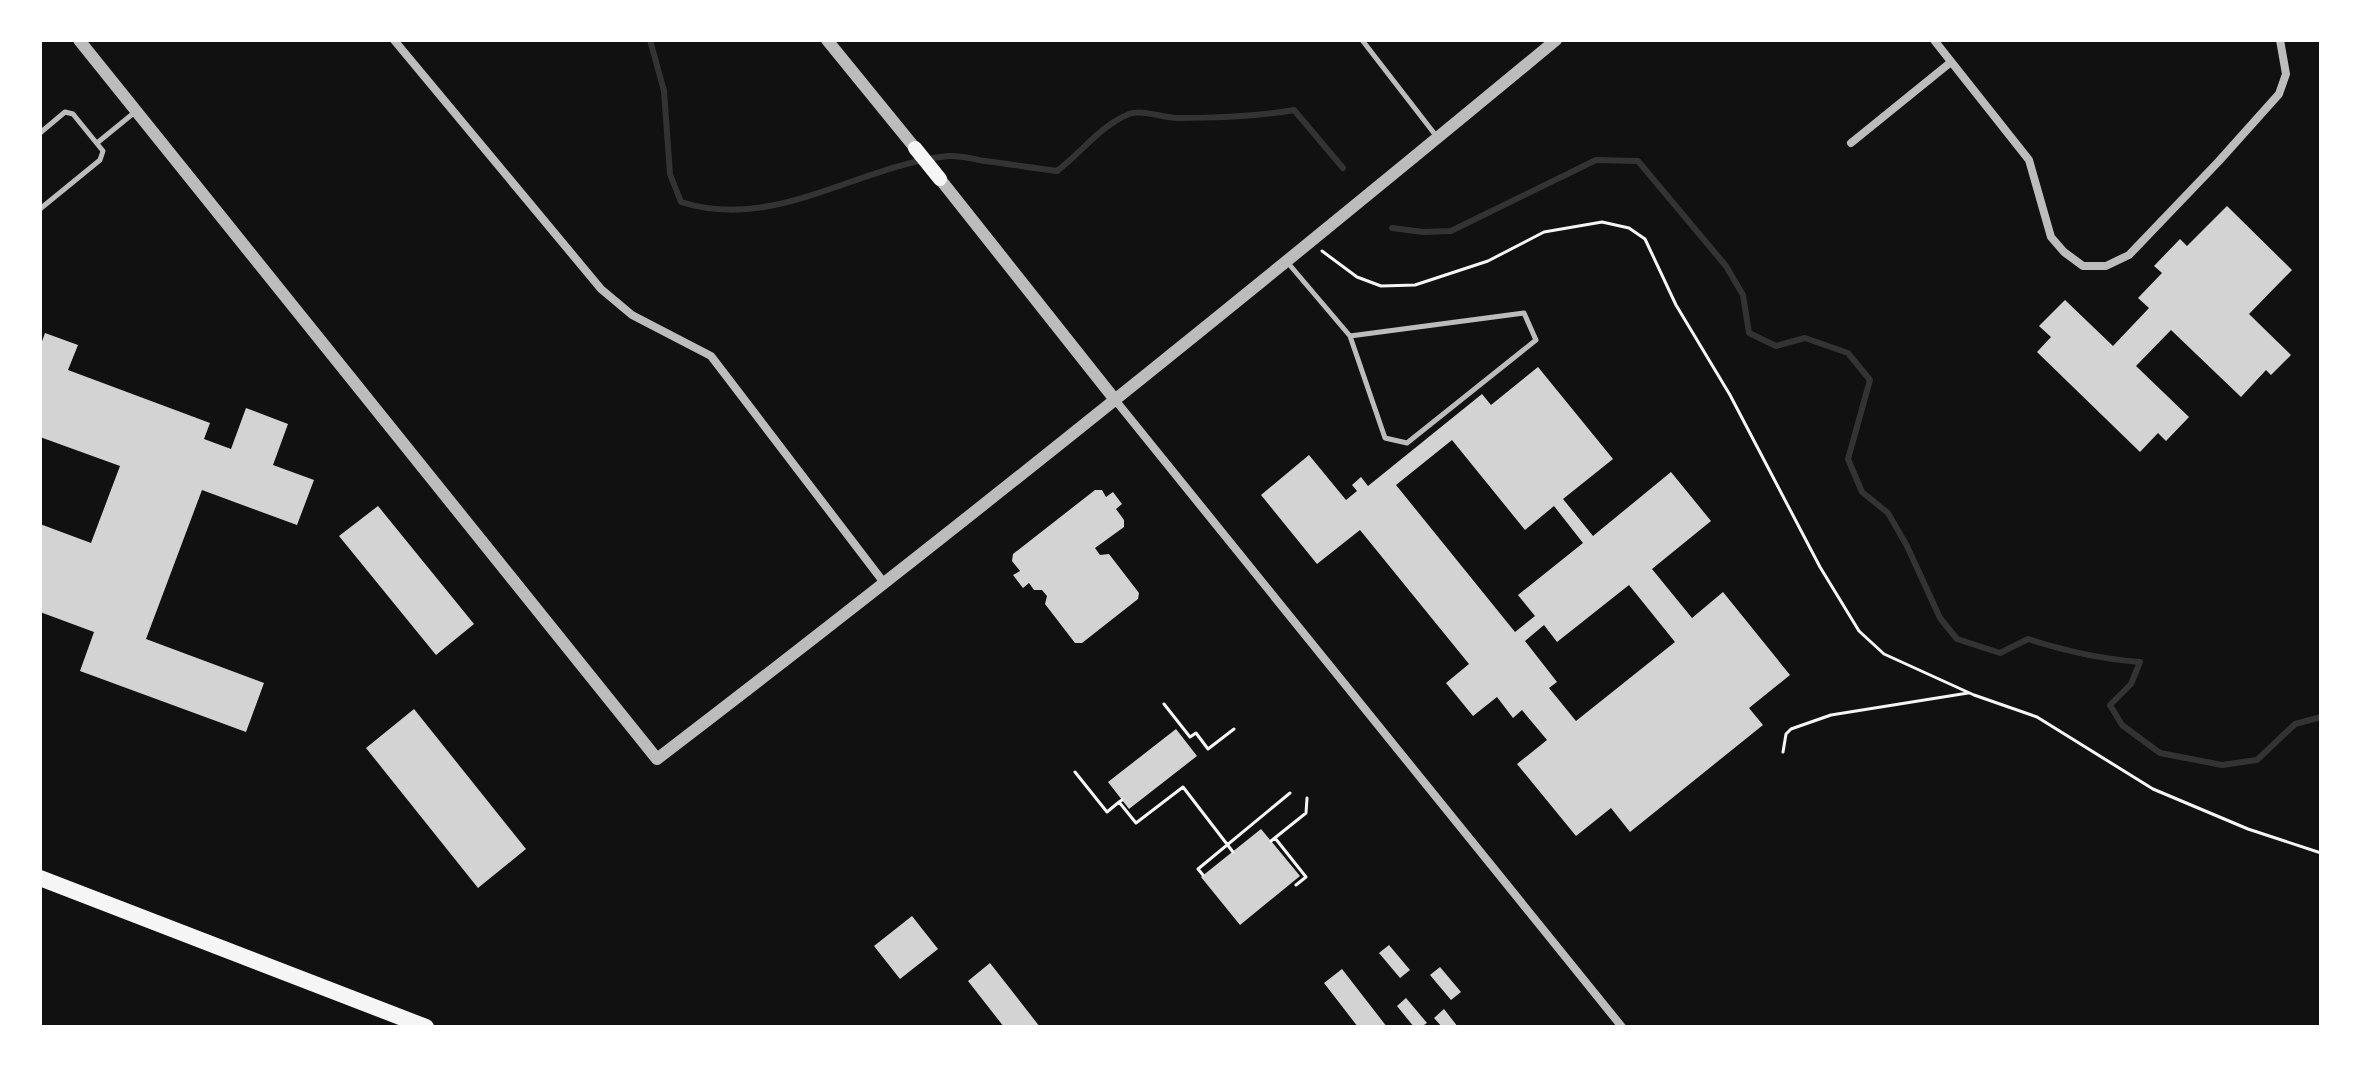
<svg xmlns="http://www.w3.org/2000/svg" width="2361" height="1067" font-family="'Varela Round',sans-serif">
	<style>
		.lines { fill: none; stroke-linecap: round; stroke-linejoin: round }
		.stream { stroke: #333; stroke-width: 6 }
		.building { fill: #d3d3d3; fill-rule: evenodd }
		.path { stroke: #f5f5f5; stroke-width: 3 }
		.service { stroke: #bcbcbc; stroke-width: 5 }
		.minor { stroke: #bcbcbc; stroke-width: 8 }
		.tertiary { stroke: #bcbcbc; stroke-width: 12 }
		.secondary { stroke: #f5f5f5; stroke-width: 14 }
		.trunk { stroke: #f5f5f5; stroke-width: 16 }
	</style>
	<rect width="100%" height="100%" fill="#111"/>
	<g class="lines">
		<!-- stream -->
		<path class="stream" d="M 650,40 L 664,91 L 670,174 L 681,202 C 774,232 857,166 948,156 C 960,155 973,159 985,161 C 1009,164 1033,168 1057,171 C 1082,152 1100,126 1129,114 C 1142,109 1163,118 1178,118 C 1217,118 1256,117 1294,110 L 1343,168
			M 1392,228 L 1423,232 L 1451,231 L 1596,160 L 1638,161 L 1726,266 L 1743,295 L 1749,333 L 1776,346 L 1805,338 L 1848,353 L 1870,380 L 1848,459 L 1862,492 L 1888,513 L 1907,546 L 1940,618 L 1957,639 L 2000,653 L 2028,639 C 2065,651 2101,659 2140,662 L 2131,684 L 2110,705 L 2122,725 L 2160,753 L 2222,765 L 2257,760 L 2295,724 L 2321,717"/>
	</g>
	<!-- building -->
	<path class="building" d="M 2227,206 L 2292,270 L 2249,314 L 2291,355 L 2271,375 L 2266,370 L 2241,397 L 2171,330 L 2136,366 L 2189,417 L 2166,441 L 2158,433 L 2140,452 L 2037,352 L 2051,337 L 2039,326 L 2065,300 L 2113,346 L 2149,308 L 2138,298 L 2162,273 L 2154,266 L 2180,239 L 2187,246 Z
		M 45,333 L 78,345 L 68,370 L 210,423 L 204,439 L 231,449 L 246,408 L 288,424 L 273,465 L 314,480 L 297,525 L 202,490 L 146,639 L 264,683 L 246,732 L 80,671 L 94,632 L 40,612 L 40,524 L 91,543 L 120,466 L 40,437 L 40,347 Z
		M 1538,367 L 1613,459 L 1563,499 L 1593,536 L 1671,472 L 1711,521 L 1652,569 L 1692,618 L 1723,592 L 1790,675 L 1749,708 L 1763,725 L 1630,832 L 1611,808 L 1576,836 L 1517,764 L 1547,740 L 1522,710 L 1513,718 L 1497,697 L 1473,716 L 1446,683 L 1469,664 L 1360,530 L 1317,564 L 1261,495 L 1309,455 L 1346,500 L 1357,491 L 1352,485 L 1361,477 L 1368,486 L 1482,394 L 1491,405 ZM 1452,440 L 1525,530 L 1554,506 L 1583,543 L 1518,595 L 1535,616 L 1515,632 L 1396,485 ZM 1629,585 L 1675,642 L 1576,721 L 1549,688 L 1557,682 L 1525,641 L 1544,625 L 1557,642 Z
		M 1095,490 L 1102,490 L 1106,497 L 1113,492 L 1122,504 L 1116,509 L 1124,520 L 1124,527 L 1095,548 L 1100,555 L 1109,554 L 1139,593 L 1138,599 L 1082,643 L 1075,643 L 1045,604 L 1047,596 L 1042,590 L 1034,590 L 1029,583 L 1023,588 L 1013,575 L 1020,571 L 1012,561 L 1013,554 Z
		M 378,506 L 474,624 L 436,655 L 339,536 Z
		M 414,709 L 526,849 L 478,888 L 366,748 Z
		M 1176,729 L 1197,756 L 1129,809 L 1108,782 Z
		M 1261,829 L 1300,876 L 1240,925 L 1201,877 Z
		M 912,916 L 938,949 L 900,979 L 874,946 Z
		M 1389,945 L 1410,970 L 1400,978 L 1379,953 Z
		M 990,963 L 1040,1027 L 1004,1027 L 968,981 Z
		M 1440,967 L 1461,992 L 1451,1000 L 1430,975 Z
		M 1342,969 L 1387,1027 L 1358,1027 L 1324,983 Z
		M 1406,998 L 1427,1023 L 1421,1027 L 1414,1027 L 1397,1006 Z
		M 1444,1009 L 1458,1027 L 1442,1027 L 1434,1018 Z"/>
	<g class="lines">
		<!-- path -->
		<path class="path" d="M 1322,251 L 1357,277 L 1381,286 L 1415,285 L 1488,261 L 1544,232 L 1602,222 L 1629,228 L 1645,239 L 1676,305 L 1730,395 L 1820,567 L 1859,631 L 1884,654 L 1974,695 L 2037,717 L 2153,789 L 2248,829 L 2321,853
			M 1164,704 L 1190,737 L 1196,733 L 1208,749 L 1234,729
			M 1783,752 L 1786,734 L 1791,729 L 1831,715 L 1968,693
			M 1075,772 L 1107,812 L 1119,802
			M 1122,800 L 1119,802 L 1136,823 L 1183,787 L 1233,852
			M 1275,838 L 1306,877 L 1296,885
			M 1271,841 L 1306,813 L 1307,798
			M 1203,875 L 1198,869 L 1290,793"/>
		<!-- service -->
		<path class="service" d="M 1362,40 L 1437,137
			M 40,133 L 65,112 L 73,114 L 103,151 L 100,160 L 40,209
			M 97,143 L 135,112
			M 1288,263 L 1350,336 L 1385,438 L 1407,443 L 1536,340 L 1524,313 L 1350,336"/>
		<!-- minor -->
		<path class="minor" d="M 394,40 L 601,289 L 632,315 L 711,356 L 885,584
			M 1934,40 L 2029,160 L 2051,237 L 2064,252 L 2083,266 L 2106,266 L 2129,255 L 2219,161 L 2279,94 L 2286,74 L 2280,40
			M 1851,143 L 1951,62
			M 1116,401 L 1622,1027"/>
		<!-- tertiary -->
		<path class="tertiary" d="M 79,40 L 657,759 C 962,526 1260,285 1556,40
			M 827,40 L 915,148
			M 940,179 L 1116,401"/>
		<!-- secondary -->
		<path class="secondary" d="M 915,148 L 940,179"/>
		<!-- trunk -->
		<path class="trunk" d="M 40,878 L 426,1027"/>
	</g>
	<!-- border -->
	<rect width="2361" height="1067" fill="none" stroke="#ffffff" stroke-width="84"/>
</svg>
